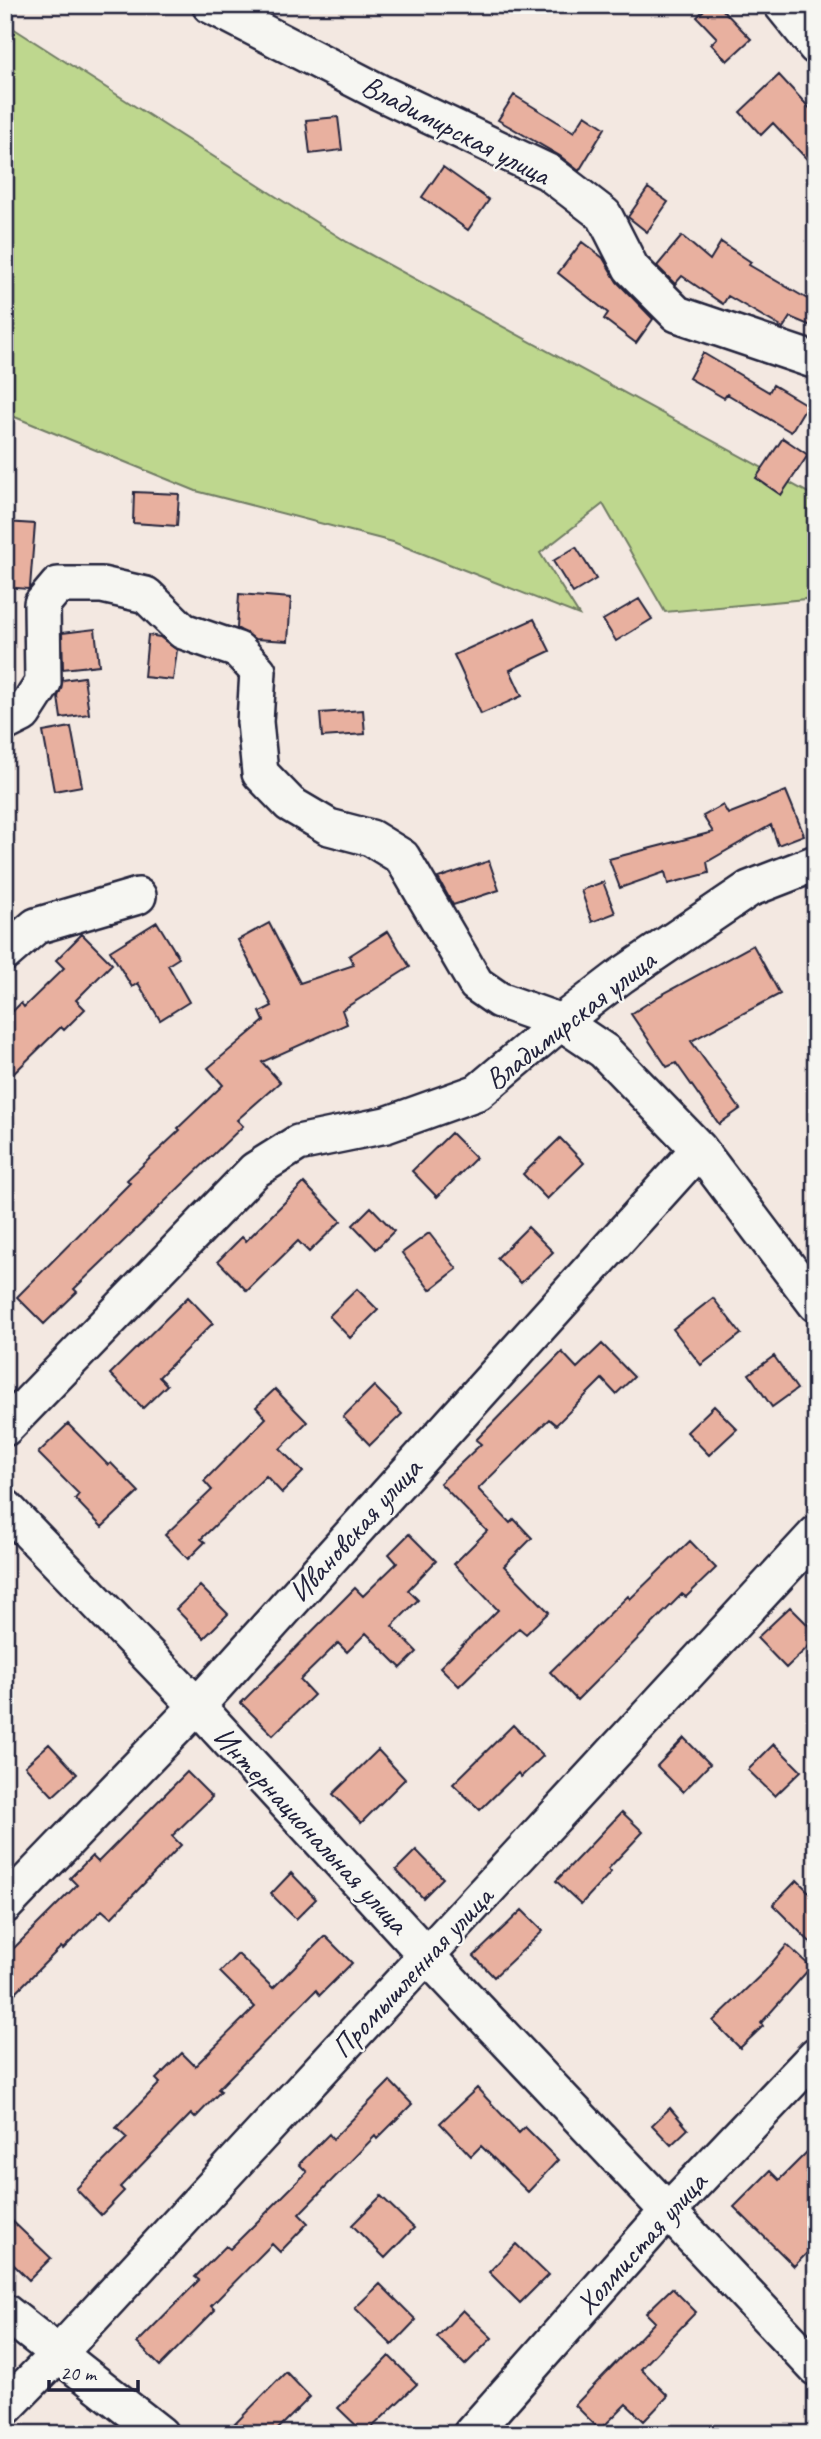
<svg xmlns="http://www.w3.org/2000/svg" width="821" height="2439" font-family="Caveat,sans-serif">
	<style>
		.green { fill: #bed78e; stroke: #707c64; stroke-width: 2 }
		.building { fill: #e8b09f; stroke: #22223b; stroke-width: 2 }
		.lines { fill: none; stroke-linecap: round; stroke-linejoin: round }
		.minor-casing { stroke: #22223b; stroke-width: 40 }
		.minor { stroke: #f6f6f2; stroke-width: 35 }
		.labels { text-anchor: middle; dominant-baseline: central; stroke-width: 5; stroke-linejoin: round; paint-order: stroke }
		.street-label { font-size: 30px; fill: #22223b; stroke: #f6f6f2 }
	</style>
	<rect width="100%" height="100%" fill="#f3e8e1"/>
	<filter id="ink" filterUnits="userSpaceOnUse"><feTurbulence type="fractalNoise" baseFrequency=".0143" numOctaves="2"/><feDisplacementMap in="SourceGraphic" scale="14" xChannelSelector="R" yChannelSelector="G"/><feConvolveMatrix kernelMatrix="1 2 1 2 8 2 1 2 1" color-interpolation-filters="sRGB"/></filter>
	<g filter="url(#ink)">
		<!-- green -->
		<path class="green" d="M 5,23 L 347,242 L 816,497 L 816,598 L 665,612 L 603,504 L 540,553 L 579,615 L 393,542 L 196,491 L 5,413 Z"/>
		<!-- building -->
		<path class="building" d="M 709,5 L 718,5 L 751,39 L 727,61 L 711,44 L 717,38 L 697,17 Z
			M 779,75 L 816,115 L 816,169 L 773,123 L 761,135 L 740,112 Z
			M 514,95 L 574,132 L 585,115 L 605,128 L 579,171 L 560,156 L 498,120 Z
			M 338,117 L 342,150 L 310,154 L 306,120 Z
			M 443,167 L 489,200 L 468,230 L 422,197 Z
			M 648,188 L 668,202 L 647,232 L 628,217 Z
			M 682,236 L 710,260 L 721,242 L 751,262 L 749,265 L 816,304 L 816,328 L 790,317 L 783,328 L 728,296 L 723,304 L 682,276 L 675,284 L 657,266 Z
			M 582,242 L 603,258 L 617,282 L 653,319 L 636,343 L 604,319 L 608,313 L 558,273 Z
			M 703,353 L 769,392 L 773,385 L 807,405 L 791,432 L 727,394 L 724,398 L 689,378 Z
			M 783,438 L 808,455 L 781,495 L 756,478 Z
			M 134,492 L 179,494 L 177,526 L 133,523 Z
			M 5,522 L 35,524 L 30,587 L 28,589 L 5,587 Z
			M 576,547 L 596,579 L 573,593 L 553,561 Z
			M 239,594 L 291,598 L 288,641 L 255,639 L 237,628 Z
			M 639,599 L 652,619 L 616,641 L 603,620 Z
			M 534,619 L 550,651 L 510,670 L 522,696 L 481,714 L 454,655 Z
			M 95,629 L 99,665 L 63,669 L 62,633 Z
			M 148,635 L 160,637 L 177,650 L 173,680 L 144,677 Z
			M 84,677 L 89,714 L 61,718 L 58,697 L 63,680 Z
			M 363,710 L 365,734 L 322,737 L 320,713 Z
			M 71,727 L 82,786 L 54,791 L 43,732 Z
			M 786,791 L 804,835 L 778,845 L 771,825 L 707,862 L 709,873 L 668,884 L 665,872 L 620,888 L 609,859 L 713,832 L 703,816 L 723,805 L 728,814 Z
			M 489,861 L 499,890 L 453,905 L 438,878 Z
			M 603,882 L 615,913 L 592,922 L 581,890 Z
			M 157,922 L 179,958 L 168,965 L 189,1002 L 160,1020 L 138,983 L 132,987 L 110,951 Z
			M 269,923 L 300,983 L 354,965 L 349,956 L 388,931 L 410,967 L 342,1010 L 347,1024 L 262,1062 L 280,1082 L 237,1120 L 243,1126 L 74,1289 L 77,1292 L 44,1324 L 17,1297 L 130,1183 L 127,1180 L 180,1130 L 178,1128 L 223,1085 L 208,1068 L 264,1021 L 260,1012 L 272,1006 L 238,940 Z
			M 82,934 L 112,964 L 76,1000 L 85,1009 L 64,1030 L 61,1027 L 5,1082 L 5,1019 L 21,1003 L 24,1007 L 64,968 L 56,960 Z
			M 753,945 L 780,994 L 691,1041 L 740,1109 L 719,1124 L 676,1063 L 667,1067 L 631,1014 L 659,996 Z
			M 451,1133 L 476,1158 L 437,1197 L 412,1171 Z
			M 560,1138 L 584,1163 L 547,1199 L 523,1174 Z
			M 304,1183 L 341,1221 L 309,1252 L 298,1241 L 247,1291 L 218,1261 L 242,1237 L 246,1241 Z
			M 371,1207 L 394,1231 L 376,1249 L 353,1225 Z
			M 528,1227 L 553,1252 L 521,1283 L 497,1258 Z
			M 429,1233 L 457,1269 L 430,1290 L 402,1253 Z
			M 357,1289 L 378,1310 L 350,1338 L 329,1316 Z
			M 188,1297 L 213,1323 L 159,1377 L 167,1385 L 143,1408 L 110,1374 Z
			M 713,1298 L 741,1334 L 701,1365 L 673,1329 Z
			M 602,1344 L 634,1377 L 616,1394 L 602,1379 L 556,1425 L 549,1419 L 478,1489 L 510,1523 L 514,1519 L 532,1538 L 504,1566 L 549,1612 L 526,1634 L 519,1628 L 459,1686 L 440,1667 L 498,1610 L 454,1564 L 487,1531 L 440,1483 L 481,1444 L 476,1440 L 562,1352 L 577,1368 Z
			M 774,1356 L 797,1389 L 772,1407 L 749,1374 Z
			M 374,1386 L 402,1414 L 370,1445 L 343,1417 Z
			M 275,1389 L 307,1422 L 280,1449 L 303,1472 L 282,1493 L 266,1476 L 201,1539 L 205,1542 L 188,1559 L 165,1535 L 212,1490 L 204,1481 L 266,1418 L 256,1407 Z
			M 714,1406 L 737,1429 L 709,1455 L 687,1432 Z
			M 68,1424 L 108,1465 L 111,1463 L 139,1492 L 102,1527 L 75,1499 L 79,1494 L 38,1453 Z
			M 409,1534 L 436,1561 L 408,1590 L 418,1600 L 392,1626 L 417,1652 L 401,1668 L 366,1633 L 347,1652 L 338,1643 L 300,1680 L 314,1695 L 273,1735 L 241,1703 L 355,1588 L 363,1596 L 397,1563 L 389,1554 Z
			M 690,1541 L 716,1568 L 686,1597 L 682,1594 L 577,1700 L 550,1672 L 628,1596 L 630,1599 Z
			M 200,1586 L 228,1614 L 204,1638 L 176,1609 Z
			M 790,1607 L 816,1633 L 816,1639 L 786,1668 L 757,1638 Z
			M 513,1725 L 543,1756 L 521,1777 L 518,1773 L 480,1810 L 453,1784 Z
			M 684,1738 L 710,1764 L 683,1792 L 657,1766 Z
			M 49,1744 L 77,1774 L 53,1796 L 25,1766 Z
			M 774,1744 L 801,1771 L 775,1796 L 748,1770 Z
			M 378,1750 L 405,1779 L 361,1823 L 333,1794 Z
			M 187,1772 L 212,1797 L 172,1836 L 181,1845 L 111,1918 L 102,1910 L 63,1949 L 61,1947 L 5,2003 L 5,1957 L 77,1885 L 70,1878 L 92,1856 L 98,1862 Z
			M 622,1812 L 643,1832 L 608,1869 L 611,1872 L 581,1904 L 556,1881 Z
			M 416,1850 L 443,1878 L 423,1898 L 396,1870 Z
			M 291,1873 L 316,1899 L 296,1919 L 271,1894 Z
			M 797,1880 L 816,1899 L 816,1948 L 773,1905 Z
			M 522,1910 L 543,1931 L 494,1977 L 474,1956 Z
			M 325,1936 L 352,1963 L 320,1995 L 316,1990 L 218,2089 L 221,2091 L 195,2118 L 191,2114 L 120,2187 L 124,2191 L 101,2215 L 76,2189 L 127,2138 L 116,2128 L 160,2083 L 156,2079 L 182,2053 L 195,2066 L 255,2007 L 220,1972 L 238,1954 L 273,1988 Z
			M 787,1945 L 811,1967 L 761,2023 L 763,2026 L 740,2048 L 713,2021 L 765,1971 Z
			M 390,2081 L 412,2104 L 377,2139 L 375,2136 L 299,2214 L 308,2223 L 280,2252 L 272,2244 L 211,2306 L 215,2310 L 160,2366 L 137,2343 L 199,2280 L 195,2277 L 226,2246 L 230,2249 L 307,2172 L 299,2164 L 329,2134 L 333,2139 Z
			M 477,2088 L 519,2133 L 525,2127 L 558,2160 L 528,2192 L 481,2146 L 471,2156 L 440,2123 Z
			M 670,2108 L 688,2129 L 671,2145 L 652,2125 Z
			M 816,2143 L 816,2244 L 794,2266 L 734,2207 L 770,2171 L 779,2180 Z
			M 381,2196 L 414,2228 L 385,2258 L 352,2225 Z
			M 5,2214 L 51,2258 L 29,2280 L 5,2256 Z
			M 516,2244 L 548,2275 L 520,2303 L 489,2272 Z
			M 380,2284 L 416,2320 L 392,2345 L 355,2308 Z
			M 672,2288 L 696,2312 L 641,2369 L 668,2396 L 644,2421 L 626,2404 L 600,2430 L 575,2405 L 655,2322 L 646,2313 Z
			M 463,2310 L 492,2338 L 465,2365 L 437,2337 Z
			M 389,2356 L 417,2384 L 365,2434 L 338,2408 Z
			M 286,2372 L 310,2397 L 273,2434 L 225,2434 Z"/>
		<g class="lines">
			<!-- minor casing -->
			<g class="minor-casing">
				<path id="minor" d="M 210,5 L 379,92 L 548,172 L 604,215 L 631,268 L 677,314 L 816,361
					M 782,5 L 816,47
					M 5,723 L 23,714 L 43,683 L 42,604 L 58,585 L 102,585 L 146,595 L 183,631 L 238,650 L 258,671 L 255,722 L 260,773 L 290,804 L 329,827 L 371,838 L 402,857 L 476,984 L 499,1000 L 561,1022 L 604,1051 L 699,1149 L 816,1304
					M 5,953 L 36,926 L 138,896
					M 5,1428 L 255,1170 L 298,1143 L 386,1125 L 478,1092 L 561,1022 L 621,976 L 749,889 L 816,863
					M 5,1507 L 197,1706 L 427,1956 L 816,2368
					M 5,1905 L 197,1706 L 699,1149
					M 5,2312 L 160,2434
					M 5,2408 L 58,2354 L 816,1534
					M 471,2434 L 669,2210 L 816,2055"/>
			</g>
			<!-- minor -->
			<use href="#minor" class="minor"/>
		</g>
	</g>
	<g class="labels">
		<!-- street labels -->
		<g class="street-label">
			<text transform="translate(456 130) rotate(27)">Владимирская улица</text>
			<text transform="translate(570 1020) rotate(-38)">Владимирская улица</text>
			<text transform="translate(355 1530) rotate(-48)">Ивановская улица</text>
			<text transform="translate(311 1830) rotate(47)">Интернациональная улица</text>
			<text transform="translate(412 1972) rotate(-47)">Промышленная улица</text>
			<text transform="translate(641 2243) rotate(-48)">Холмистая улица</text>
		</g>
	</g>
	<!-- margin -->
	<rect width="821" height="2439" fill="none" stroke="#f6f6f2" stroke-width="28"/>
	<rect x="14" y="14" width="793" height="2411" fill="none" stroke="#22223b" stroke-width="2.5" filter="url(#ink)"/>
	<!-- scale -->
	<path d="M49 2380v10h89v-10" fill="none" stroke="#22223b" stroke-width="3.5"/>
	<text x="60" y="2380" font-size="21" fill="#22223b" stroke="#f6f6f2" stroke-width="5" paint-order="stroke">20 m</text>
</svg>
